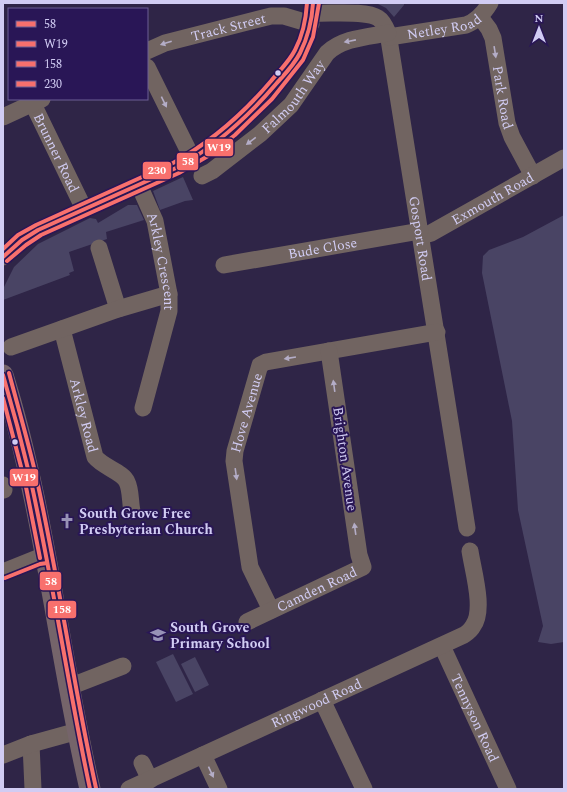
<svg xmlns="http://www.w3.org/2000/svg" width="567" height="792" font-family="Spectral,serif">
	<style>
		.green { fill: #494464 }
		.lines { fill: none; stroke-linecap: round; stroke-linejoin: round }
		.minor { stroke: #716461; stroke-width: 17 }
		.major { stroke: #75646a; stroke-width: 21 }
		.bus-1-casing { stroke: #291656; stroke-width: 7 }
		.bus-2-casing { stroke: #291656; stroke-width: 7 }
		.bus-3-casing { stroke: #291656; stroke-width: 7 }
		.bus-4-casing { stroke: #291656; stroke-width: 7 }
		.bus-1 { stroke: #f8706d; stroke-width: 4 }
		.bus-2 { stroke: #f8706d; stroke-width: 4 }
		.bus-3 { stroke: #f8706d; stroke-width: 4 }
		.bus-4 { stroke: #f8706d; stroke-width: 4 }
		.oneway { fill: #b4adc7 }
		.bus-dot { fill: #d1ccf3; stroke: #291656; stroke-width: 1.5 }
		.labels { text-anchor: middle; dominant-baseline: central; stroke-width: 4; stroke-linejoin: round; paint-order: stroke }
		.street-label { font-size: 14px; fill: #d1ccf3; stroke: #291656 }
		.poi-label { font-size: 14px; font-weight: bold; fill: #d1ccf3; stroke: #291656; text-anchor: start }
		.line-badge { stroke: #291656; stroke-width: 1.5 }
		.badge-label { font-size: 11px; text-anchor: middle; font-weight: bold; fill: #fff }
	</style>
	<rect width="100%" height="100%" fill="#2f2547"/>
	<!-- green -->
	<path class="green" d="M 376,3 L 404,3 L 404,5 L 394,17 L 386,8 Z
		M 183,177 L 193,200 L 185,201 L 160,210 L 153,191 Z
		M 128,205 L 137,205 L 144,220 L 106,232 L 107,239 L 69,252 L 74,271 L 69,273 L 70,275 L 3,300 L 3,289 L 14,267 L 38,244 L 90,218 L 96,219 L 98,223 Z
		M 564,215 L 564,642 L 551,644 L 538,642 L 543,626 L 518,510 L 512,421 L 482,273 L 483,256 L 489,250 L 523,237 Z
		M 173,654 L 193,694 L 176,702 L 156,662 Z
		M 195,657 L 209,685 L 195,692 L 181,664 Z"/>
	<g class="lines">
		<!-- minor -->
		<g class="minor">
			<path id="s1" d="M 313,13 C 329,14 366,10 378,18 C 383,21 386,28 388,33 L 467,528"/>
			<path id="s2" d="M 480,17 L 489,29 L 493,38 L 507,123 L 512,137 L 533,176"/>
			<path id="s3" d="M 389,37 L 466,25 C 477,21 484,13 490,3"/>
			<path id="s4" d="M 147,51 L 165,43 L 271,16 L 284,16 L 311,24"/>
			<path d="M 147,67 L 193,160"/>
			<path id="s5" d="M 33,104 L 84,209"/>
			<path d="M 3,117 L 42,99"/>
			<path id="s6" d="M 202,176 L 212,171 L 260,134 L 291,105 L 327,53 C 343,38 367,37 388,33"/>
			<path id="s7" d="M 139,185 L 155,221 L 169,294 L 169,311 L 143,408"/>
			<path id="s8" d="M 421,236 L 431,233 L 564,158"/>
			<path d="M 99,248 L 118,309"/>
			<path d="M 3,257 L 22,240 L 38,230 L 176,168 C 216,148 250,116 278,82 C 286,73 294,64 300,53 C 308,38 312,20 313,3"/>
			<path id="s9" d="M 224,265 L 420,231"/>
			<path id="s10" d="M 62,329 L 95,457 C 103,467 123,472 127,482 C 131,490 130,502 132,511"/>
			<path d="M 11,347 L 118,309 L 169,294"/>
			<path d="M 3,485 L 4,490"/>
			<path d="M 3,572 L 38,558 L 46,557"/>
			<path id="s11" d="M 271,610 L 250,567 L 234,461 L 235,451 L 260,365 L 266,362 L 437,332"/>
			<path id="s12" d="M 247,622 L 363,567 L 359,555 L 329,351"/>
			<path id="s13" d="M 442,646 L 508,789"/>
			<path d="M 69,687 L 123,666"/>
			<path d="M 322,700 L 364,789"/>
			<path d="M 31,744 L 33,789"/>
			<path d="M 3,755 L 31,744 L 78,731"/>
			<path d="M 203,755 L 219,789"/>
			<path d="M 142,763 L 150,780"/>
			<path id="s14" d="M 129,789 L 464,635 C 467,633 471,630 473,626 C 485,610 473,571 470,551"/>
		</g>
		<!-- major -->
		<path class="major" d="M 3,375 C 45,510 58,652 90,789"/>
		<!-- bus-1 casing -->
		<g class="bus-1-casing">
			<path id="bus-1" d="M 3,257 L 22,240 L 38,230 L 176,168 C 215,147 247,118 276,84 C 285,74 294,65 300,53 C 308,37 312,20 313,3
				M 3,375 C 13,409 22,443 30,477 C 53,581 68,686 90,789"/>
		</g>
		<!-- bus-2 casing -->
		<g class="bus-2-casing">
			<path id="bus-2" d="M 7,261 L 26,245 L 41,235 L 179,173 L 208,156 L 235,135 L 272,99 L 303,60 L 313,37 L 319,3
				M 3,398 L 25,482 L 40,558
				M 5,578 L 40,564 L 47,563"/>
		</g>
		<!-- bus-3 casing -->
		<g class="bus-3-casing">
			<path id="bus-3" d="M 9,373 C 18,407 28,441 36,476 C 59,579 73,684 96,788"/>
		</g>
		<!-- bus-4 casing -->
		<g class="bus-4-casing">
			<path id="bus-4" d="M 3,249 L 18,235 L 36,225 L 173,163 C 211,142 243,114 271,81 C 279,71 289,62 295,50 C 303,35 306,19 307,3"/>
		</g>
		<!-- bus-1 -->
		<use href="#bus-1" class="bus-1"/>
		<!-- bus-2 -->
		<use href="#bus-2" class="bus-2"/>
		<!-- bus-3 -->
		<use href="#bus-3" class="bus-3"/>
		<!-- bus-4 -->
		<use href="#bus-4" class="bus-4"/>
	</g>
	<!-- one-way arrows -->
	<defs><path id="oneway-solid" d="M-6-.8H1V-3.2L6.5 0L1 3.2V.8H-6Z"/></defs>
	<g class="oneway">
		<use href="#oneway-solid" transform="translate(350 41) rotate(169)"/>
		<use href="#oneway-solid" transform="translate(166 43) rotate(162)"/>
		<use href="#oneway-solid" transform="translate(495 52) rotate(81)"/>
		<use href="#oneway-solid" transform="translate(164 102) rotate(64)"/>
		<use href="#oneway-solid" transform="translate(251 141) rotate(143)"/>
		<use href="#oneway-solid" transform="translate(290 358) rotate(171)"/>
		<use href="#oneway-solid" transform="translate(334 386) rotate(-98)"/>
		<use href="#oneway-solid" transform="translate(236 474) rotate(82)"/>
		<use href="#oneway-solid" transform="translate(355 529) rotate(-98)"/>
		<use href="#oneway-solid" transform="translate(211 772) rotate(65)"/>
	</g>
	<!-- icons -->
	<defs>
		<g id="church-bare" transform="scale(1.2)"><path d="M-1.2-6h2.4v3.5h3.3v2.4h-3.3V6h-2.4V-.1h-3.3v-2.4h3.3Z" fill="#9892b7" stroke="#291656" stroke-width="2.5" paint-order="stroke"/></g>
		<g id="school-bare" transform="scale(1.2)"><path d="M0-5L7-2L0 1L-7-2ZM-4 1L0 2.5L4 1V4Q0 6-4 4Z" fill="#9892b7" stroke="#291656" stroke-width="2.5" paint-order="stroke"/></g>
	</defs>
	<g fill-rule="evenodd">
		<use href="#church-bare" x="67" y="521"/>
		<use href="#school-bare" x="158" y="635"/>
	</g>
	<!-- markers -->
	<g class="bus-dot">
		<circle cx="278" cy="73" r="3.5"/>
		<circle cx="15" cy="442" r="3.5"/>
	</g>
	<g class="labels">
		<!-- street labels -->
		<g class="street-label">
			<text stroke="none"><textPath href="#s3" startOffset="56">Netley Road</textPath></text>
			<text stroke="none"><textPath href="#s4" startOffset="85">Track Street</textPath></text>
			<text stroke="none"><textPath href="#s6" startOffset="122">Falmouth Way</textPath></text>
			<text stroke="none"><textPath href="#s2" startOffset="85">Park Road</textPath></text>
			<text stroke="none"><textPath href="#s5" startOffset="54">Brunner Road</textPath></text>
			<text stroke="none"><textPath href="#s8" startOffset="81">Exmouth Road</textPath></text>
			<text stroke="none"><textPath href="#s1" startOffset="292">Gosport Road</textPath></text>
			<text stroke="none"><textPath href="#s9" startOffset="100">Bude Close</textPath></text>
			<text stroke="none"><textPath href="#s7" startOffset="80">Arkley Crescent</textPath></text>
			<text stroke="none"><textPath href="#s11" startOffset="205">Hove Avenue</textPath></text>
			<text stroke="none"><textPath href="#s10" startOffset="89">Arkley Road</textPath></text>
			<text transform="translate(345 459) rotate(82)">Brighton Avenue</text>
			<text stroke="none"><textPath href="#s12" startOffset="77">Camden Road</textPath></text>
			<text stroke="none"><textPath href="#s14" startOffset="206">Ringwood Road</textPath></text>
			<text stroke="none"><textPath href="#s13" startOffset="79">Tennyson Road</textPath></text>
		</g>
		<!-- poi labels -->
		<g class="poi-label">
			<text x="79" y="513">South Grove Free<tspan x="79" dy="16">Presbyterian Church</tspan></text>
			<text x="170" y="627">South Grove<tspan x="170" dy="16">Primary School</tspan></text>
		</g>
	</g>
	<g class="line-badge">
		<rect x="204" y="138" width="30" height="19" rx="4" fill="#f8706d"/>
		<rect x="176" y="152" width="23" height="19" rx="4" fill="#f8706d"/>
		<rect x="142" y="161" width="30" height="19" rx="4" fill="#f8706d"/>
		<rect x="9" y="468" width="30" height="19" rx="4" fill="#f8706d"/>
		<rect x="39" y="571" width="23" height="20" rx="4" fill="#f8706d"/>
		<rect x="47" y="600" width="30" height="19" rx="4" fill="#f8706d"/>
	</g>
	<g class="badge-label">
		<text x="219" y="151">W19</text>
		<text x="188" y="165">58</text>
		<text x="157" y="174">230</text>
		<text x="24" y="481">W19</text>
		<text x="51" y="585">58</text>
		<text x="62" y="613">158</text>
	</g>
	<!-- border -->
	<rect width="567" height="792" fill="none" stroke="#d1ccf3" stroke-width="8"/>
	<!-- legend -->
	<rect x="8" y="8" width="140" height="92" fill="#291656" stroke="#6c5f95"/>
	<rect x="16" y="21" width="20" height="6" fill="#f8706d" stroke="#6c5f95"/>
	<text x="44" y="28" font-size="12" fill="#d1ccf3">58</text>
	<rect x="16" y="41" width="20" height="6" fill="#f8706d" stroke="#6c5f95"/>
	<text x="44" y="48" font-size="12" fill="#d1ccf3">W19</text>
	<rect x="16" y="61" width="20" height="6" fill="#f8706d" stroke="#6c5f95"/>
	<text x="44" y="68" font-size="12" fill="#d1ccf3">158</text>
	<rect x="16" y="81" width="20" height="6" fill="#f8706d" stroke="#6c5f95"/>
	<text x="44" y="88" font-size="12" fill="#d1ccf3">230</text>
	<!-- north arrow -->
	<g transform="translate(539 28)" stroke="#291656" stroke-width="3" paint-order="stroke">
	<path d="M0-3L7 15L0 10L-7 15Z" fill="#d1ccf3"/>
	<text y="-6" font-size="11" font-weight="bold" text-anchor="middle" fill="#d1ccf3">N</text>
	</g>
</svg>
